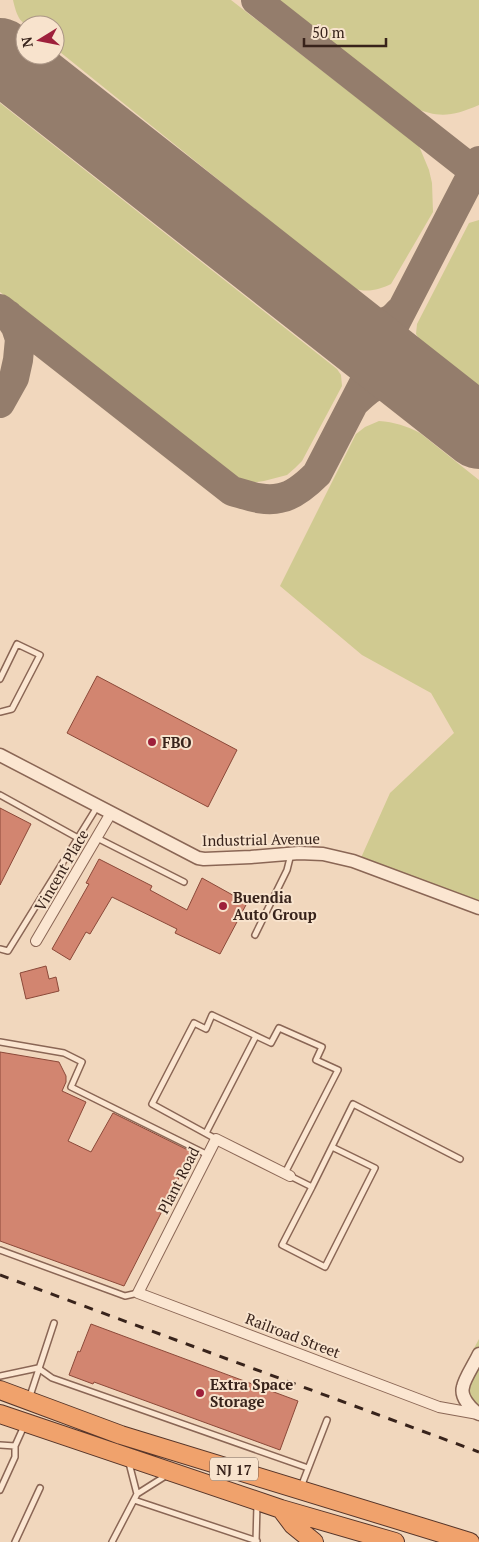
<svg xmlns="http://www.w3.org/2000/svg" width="479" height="1542" font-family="'PT Serif',serif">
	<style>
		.green { fill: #d0ca91 }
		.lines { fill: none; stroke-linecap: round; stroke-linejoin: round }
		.taxiway { stroke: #947d6c; stroke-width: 30 }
		.runway { stroke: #947d6c; stroke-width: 74 }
		.building { fill: #d28570; stroke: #8b4939 }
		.service-casing { stroke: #8a6655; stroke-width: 8 }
		.minor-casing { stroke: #8a6655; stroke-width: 12 }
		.tertiary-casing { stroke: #8a6655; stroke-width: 15 }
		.trunk-casing { stroke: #57362a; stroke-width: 20 }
		.service { stroke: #fbe6d1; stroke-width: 5 }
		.minor { stroke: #fbe6d1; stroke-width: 10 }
		.tertiary { stroke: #fbe6d1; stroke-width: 12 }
		.trunk { stroke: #f0a26c; stroke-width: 18 }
		.rail { stroke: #38231b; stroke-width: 3; stroke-dasharray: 9 9; stroke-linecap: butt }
		.poi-dot { fill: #9e203b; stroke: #f8e3cd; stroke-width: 2 }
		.labels { text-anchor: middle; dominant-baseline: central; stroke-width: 4; stroke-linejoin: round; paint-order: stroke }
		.shield { fill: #f8e3cd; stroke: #725d50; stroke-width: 1 }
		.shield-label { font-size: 14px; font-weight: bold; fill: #38231b }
		.poi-label { font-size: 15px; font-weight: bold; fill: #38231b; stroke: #f8e3cd; text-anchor: start }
		.street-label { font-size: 15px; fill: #38231b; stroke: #f8e3cd }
	</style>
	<rect width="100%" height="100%" fill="#f1d7bd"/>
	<!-- green -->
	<path class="green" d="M 13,0 L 231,0 L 419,146 L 429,170 L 432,183 L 433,212 L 391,284 C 378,290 367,293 353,288 L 55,48 L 55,25 C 27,25 20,31 13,0 Z
		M 277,0 L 479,0 L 479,105 C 453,116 439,119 413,107 Z
		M 0,103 L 337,369 L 341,375 L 342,386 L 302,461 L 295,468 L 287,475 L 264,481 L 251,483 L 237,477 L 0,292 Z
		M 479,220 L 479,388 L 422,343 L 416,334 L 417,324 L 469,223 Z
		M 379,421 C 394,422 407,426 420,433 L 479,480 L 479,902 L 360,860 L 390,793 L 454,733 L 431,693 L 362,655 L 280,586 L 356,434 L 365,427 Z
		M 479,1339 L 479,1415 L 469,1411 L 465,1365 Z"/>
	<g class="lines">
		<!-- taxiway -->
		<path class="taxiway" d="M 256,0 L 479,175
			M 0,48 L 6,60
			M 0,309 L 232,491 C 247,495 264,502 280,498 C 293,496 308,483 317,474 L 479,161
			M 335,319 C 353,324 372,329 390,320 C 394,318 398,313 402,309
			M 355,402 C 376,381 390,375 419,385
			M 0,403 L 14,378 L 18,360 L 20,339 L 16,327 L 8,315"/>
		<!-- runway -->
		<path class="runway" d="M 0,55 L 479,432"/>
	</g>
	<!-- building -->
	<path class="building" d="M 97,676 L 237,750 L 208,807 L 67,733 Z
		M 0,808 L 31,824 L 0,885 Z
		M 99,859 L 152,886 L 150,890 L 187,910 L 202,878 L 247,903 L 220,954 L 175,933 L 177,929 L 112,897 L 90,934 L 86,932 L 70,960 L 52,949 L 89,884 L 86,883 Z
		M 46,966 L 49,979 L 56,977 L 59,991 L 26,999 L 20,973 Z
		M 0,1052 L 59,1062 L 66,1076 L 66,1082 L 62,1091 L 86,1102 L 68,1141 L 91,1152 L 113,1113 L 192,1152 L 124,1286 L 0,1241 Z
		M 91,1324 L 298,1401 L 280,1450 L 94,1382 L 93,1384 L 69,1375 L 78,1351 L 80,1352 Z"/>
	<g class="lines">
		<!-- service casing -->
		<g class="service-casing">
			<path id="service" d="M 0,679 L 17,644 L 40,655 L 12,709 L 0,712
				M 0,795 L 78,838
				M 97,838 L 184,882
				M 255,935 L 287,870 L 291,854
				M 0,949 L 8,951 L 97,807
				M 0,1042 L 64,1053 L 82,1062 L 71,1087 L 208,1155
				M 206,1133 L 256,1036
				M 216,1139 L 152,1104 L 194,1023 L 206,1029 L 212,1015 L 271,1043 L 279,1028 L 322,1047 L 316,1060 L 338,1070 L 285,1173
				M 290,1176 L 312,1187 L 353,1104 L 460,1159
				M 312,1187 L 282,1245 L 325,1267 L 375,1168 L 332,1147
				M 0,1250 L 125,1296 L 138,1293
				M 38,1368 L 52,1378 L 308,1468
				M 0,1376 L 38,1368
				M 29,1399 L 54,1323
				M 0,1445 L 15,1446
				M 129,1463 L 137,1494
				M 301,1487 L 327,1420
				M 0,1490 L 15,1457 L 15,1446 L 24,1426
				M 134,1500 L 257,1541
				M 15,1542 L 40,1488
				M 112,1542 L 137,1494 L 167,1475
				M 256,1542 L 257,1505"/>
		</g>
		<!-- minor casing -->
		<g class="minor-casing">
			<path id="minor" d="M 36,941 L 111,813
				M 290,1176 L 216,1139 L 138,1293 L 439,1407 L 478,1414"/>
		</g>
		<!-- tertiary casing -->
		<g class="tertiary-casing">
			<path id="tertiary" d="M 0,755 L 198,858 L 204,859 L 251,857 L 299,853 L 323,854 L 353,861 L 479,908
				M 479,1354 C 475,1363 464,1379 463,1387 C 460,1397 471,1409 479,1414"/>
		</g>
		<!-- trunk casing -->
		<g class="trunk-casing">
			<path id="trunk" d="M 0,1390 L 121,1435 L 470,1542
				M 0,1414 L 281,1509 L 395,1542
				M 281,1509 L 293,1525 L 314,1542"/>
		</g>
		<!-- service -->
		<use href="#service" class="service"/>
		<!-- minor -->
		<use href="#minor" class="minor"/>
		<!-- tertiary -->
		<use href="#tertiary" class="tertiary"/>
		<!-- trunk -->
		<use href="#trunk" class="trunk"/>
		<!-- rail -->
		<path class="rail" d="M 0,1275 L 479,1452"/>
	</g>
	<!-- markers -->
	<g class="poi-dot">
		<circle cx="152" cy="742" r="5"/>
		<circle cx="223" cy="906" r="5"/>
		<circle cx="200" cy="1393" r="5"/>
	</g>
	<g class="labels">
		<!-- shield labels -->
		<rect class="shield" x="210" y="1457.5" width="48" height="23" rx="4"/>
		<g class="shield-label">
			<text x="234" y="1469">NJ 17</text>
		</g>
		<!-- poi labels -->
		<g class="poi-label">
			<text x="162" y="742">FBO</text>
			<text x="233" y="897">Buendia<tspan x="233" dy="17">Auto Group</tspan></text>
			<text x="210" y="1384">Extra Space<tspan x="210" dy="17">Storage</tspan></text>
		</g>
		<!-- street labels -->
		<g class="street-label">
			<text transform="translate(261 839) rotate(-1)">Industrial Avenue</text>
			<text transform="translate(61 870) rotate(-60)">Vincent Place</text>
			<text transform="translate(178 1180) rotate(-63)">Plant Road</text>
			<text transform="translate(293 1335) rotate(21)">Railroad Street</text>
		</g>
	</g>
	<!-- north arrow -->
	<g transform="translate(40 40) rotate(260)"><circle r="24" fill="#f8e3cd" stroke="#ab9686"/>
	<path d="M0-4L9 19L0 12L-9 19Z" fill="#9e203b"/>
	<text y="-8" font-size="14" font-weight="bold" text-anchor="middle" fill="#38231b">N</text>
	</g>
	<!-- scale -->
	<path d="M304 38v8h82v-8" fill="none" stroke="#38231b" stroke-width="2.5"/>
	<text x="312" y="38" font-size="15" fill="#38231b" stroke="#f8e3cd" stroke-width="4" paint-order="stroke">50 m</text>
</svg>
